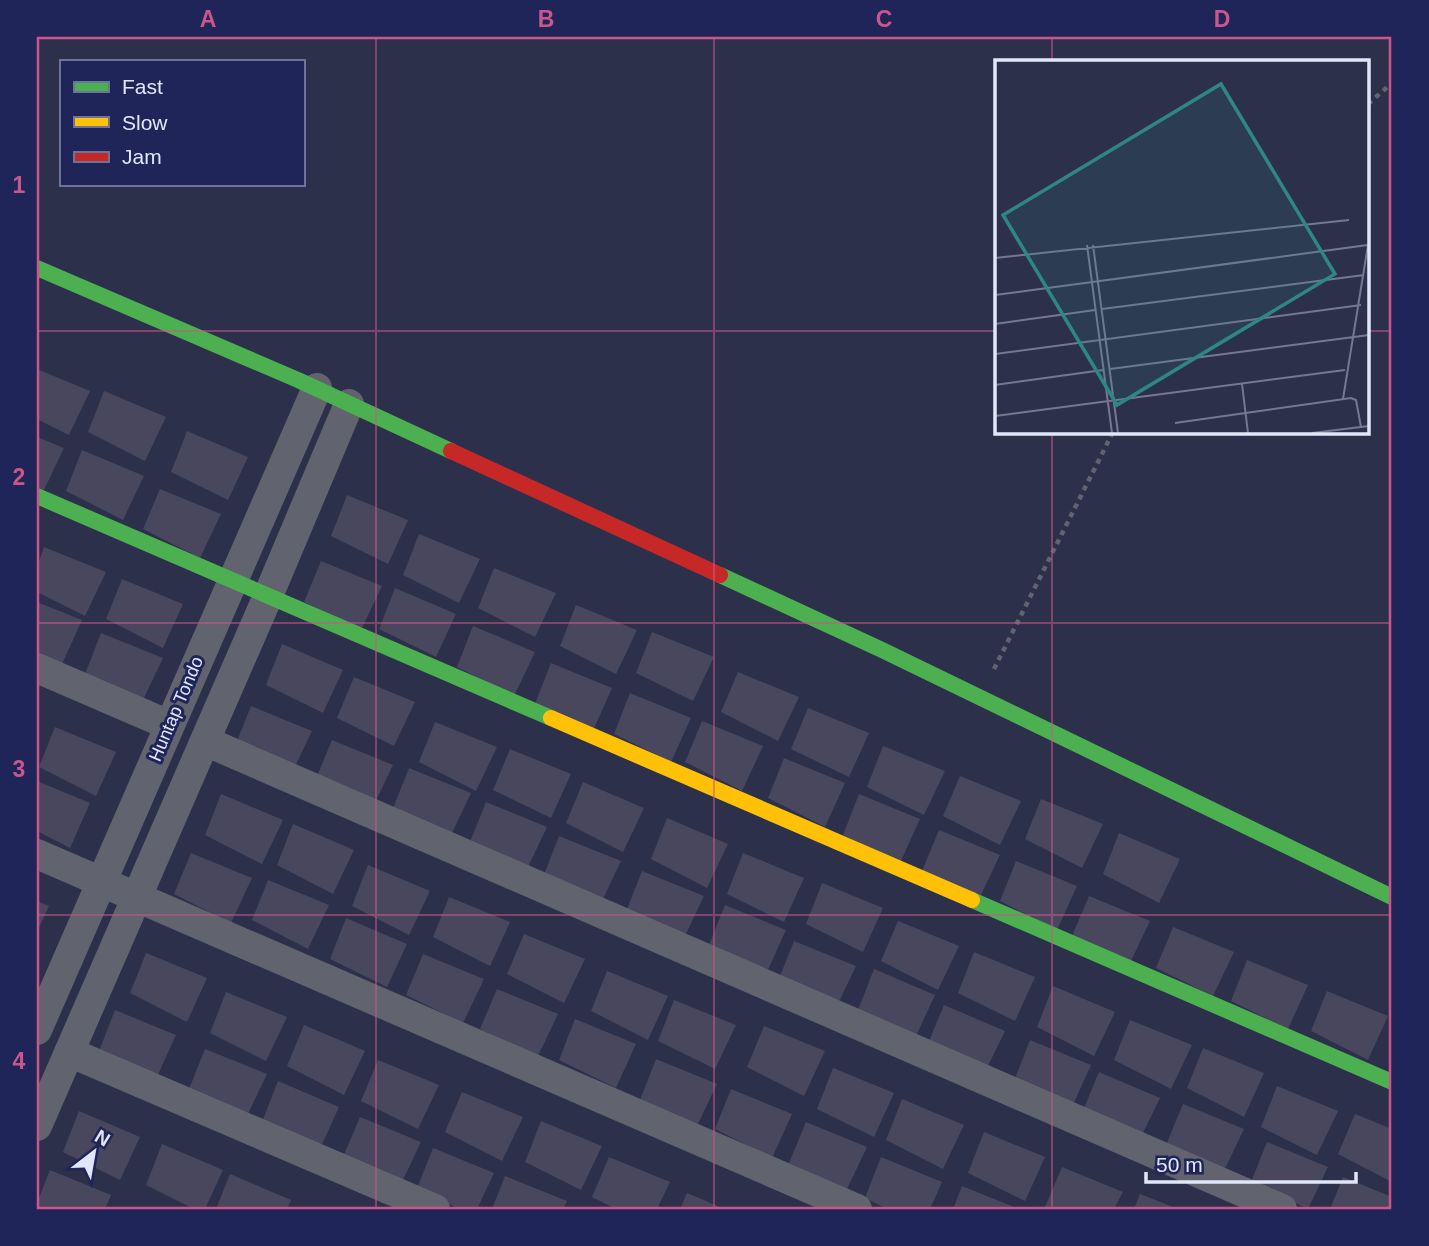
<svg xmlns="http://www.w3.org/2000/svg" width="1429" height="1246" font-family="Arial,sans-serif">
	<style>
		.building { fill: #48475d }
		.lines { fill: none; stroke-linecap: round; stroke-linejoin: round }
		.path { stroke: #616370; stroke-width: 4.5; stroke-dasharray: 5 5; stroke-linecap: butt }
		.street { stroke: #61636e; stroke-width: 30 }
		.fast { stroke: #4caf50; stroke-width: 16 }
		.slow { stroke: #ffc107; stroke-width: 16 }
		.jam { stroke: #c62828; stroke-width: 16 }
		.grid { fill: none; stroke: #cb568b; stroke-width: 2; stroke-opacity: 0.55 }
		.labels { text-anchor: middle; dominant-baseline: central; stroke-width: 6; stroke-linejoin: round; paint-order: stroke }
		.street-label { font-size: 18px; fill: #e1e7fa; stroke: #1f2558 }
		.inset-road { fill: none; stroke: #747991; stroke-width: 2 }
		.view { fill: #2e8783; fill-opacity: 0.15; stroke: #2e8783; stroke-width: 3.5 }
		.inset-edge { fill: none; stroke: #e1e7fa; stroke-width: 3.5 }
		.neatline { fill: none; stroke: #cb568b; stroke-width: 2.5 }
		.grid-label { font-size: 23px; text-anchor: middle; font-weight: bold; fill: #cb568b }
	</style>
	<rect width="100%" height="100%" fill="#2c304b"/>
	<!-- building -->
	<path class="building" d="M 37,369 L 90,391 L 69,435 L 37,419 Z
		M 104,391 L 166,417 L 145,461 L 88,432 Z
		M 187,431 L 248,457 L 228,500 L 171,472 Z
		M 37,437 L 64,448 L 43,492 L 37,489 Z
		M 82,450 L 144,476 L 123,520 L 66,491 Z
		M 160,489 L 221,514 L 200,558 L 143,529 Z
		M 347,495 L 408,520 L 388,564 L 331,536 Z
		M 419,534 L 480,559 L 459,603 L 403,575 Z
		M 44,547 L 106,572 L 85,616 L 37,592 L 37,567 Z
		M 321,561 L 382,586 L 361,630 L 304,602 Z
		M 494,568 L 556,593 L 535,637 L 478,608 Z
		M 122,579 L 183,604 L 163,648 L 106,619 Z
		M 395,588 L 456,614 L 436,657 L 379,629 Z
		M 37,602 L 82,620 L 62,664 L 37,652 Z
		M 576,605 L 637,630 L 616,674 L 560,646 Z
		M 473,626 L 535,652 L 514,696 L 457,667 Z
		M 652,632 L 714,657 L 693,701 L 636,673 Z
		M 101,633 L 163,658 L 142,702 L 85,674 Z
		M 282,644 L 343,670 L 323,713 L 266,685 Z
		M 551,663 L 612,688 L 592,733 L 535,704 Z
		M 738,672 L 799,697 L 778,741 L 721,712 Z
		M 354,677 L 415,702 L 394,746 L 337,718 Z
		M 630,693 L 691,718 L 671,762 L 614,734 Z
		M 251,706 L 312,731 L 291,775 L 235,746 Z
		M 808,708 L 869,733 L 849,777 L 791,749 Z
		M 702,721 L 763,746 L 742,791 L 685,762 Z
		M 435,722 L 497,747 L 476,791 L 419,762 Z
		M 55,727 L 116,752 L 96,796 L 39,767 Z
		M 332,740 L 393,765 L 372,809 L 315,781 Z
		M 883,746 L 945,771 L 924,815 L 867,787 Z
		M 510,749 L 571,774 L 551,818 L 493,790 Z
		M 784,758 L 845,783 L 825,827 L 768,798 Z
		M 409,768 L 471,793 L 450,837 L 393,808 Z
		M 960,776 L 1021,801 L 1000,845 L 943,816 Z
		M 37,781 L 90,803 L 70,848 L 37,831 Z
		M 583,782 L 644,808 L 623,852 L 566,823 Z
		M 221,794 L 283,820 L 262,864 L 205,835 Z
		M 859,794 L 920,819 L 900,863 L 843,835 Z
		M 1041,799 L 1103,824 L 1082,868 L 1025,839 Z
		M 486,802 L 547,827 L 526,871 L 470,842 Z
		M 667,818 L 728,844 L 707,888 L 651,859 Z
		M 293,824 L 354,850 L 333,894 L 277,865 Z
		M 939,830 L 1000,855 L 979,899 L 922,871 Z
		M 1119,833 L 1180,859 L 1159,903 L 1103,874 Z
		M 559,836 L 621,861 L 600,905 L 543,877 Z
		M 191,853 L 252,878 L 231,923 L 174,894 Z
		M 743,853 L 804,878 L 784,922 L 727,894 Z
		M 1016,861 L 1077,886 L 1057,930 L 1000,901 Z
		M 368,865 L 430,891 L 409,935 L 352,906 Z
		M 642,871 L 704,896 L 683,940 L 626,912 Z
		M 268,880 L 329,905 L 308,949 L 252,920 Z
		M 822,883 L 883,908 L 863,952 L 806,924 Z
		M 1089,896 L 1150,921 L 1129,965 L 1072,936 Z
		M 449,897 L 510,922 L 490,966 L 433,937 Z
		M 37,901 L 49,906 L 37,932 Z
		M 725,905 L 786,930 L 766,974 L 709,945 Z
		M 346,918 L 407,944 L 387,987 L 330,959 Z
		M 898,921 L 959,946 L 938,990 L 881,961 Z
		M 1173,927 L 1234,952 L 1213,996 L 1156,968 Z
		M 524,934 L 585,959 L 564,1003 L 507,974 Z
		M 794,941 L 856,966 L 835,1010 L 778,981 Z
		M 974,952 L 1035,977 L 1015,1021 L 958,993 Z
		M 146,953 L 207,978 L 187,1022 L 130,993 Z
		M 423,954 L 484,979 L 463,1023 L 406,995 Z
		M 1247,960 L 1308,985 L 1288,1029 L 1231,1001 Z
		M 874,969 L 935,995 L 915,1038 L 858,1010 Z
		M 607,971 L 668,996 L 648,1040 L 591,1011 Z
		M 1053,986 L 1115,1012 L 1094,1056 L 1037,1027 Z
		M 497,989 L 558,1014 L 537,1058 L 480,1029 Z
		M 1327,991 L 1388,1016 L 1368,1060 L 1311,1031 Z
		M 226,992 L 287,1017 L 266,1061 L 210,1033 Z
		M 674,1000 L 736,1025 L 715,1069 L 658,1041 Z
		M 944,1005 L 1005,1031 L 984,1074 L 927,1046 Z
		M 115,1010 L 176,1035 L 156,1079 L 99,1051 Z
		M 575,1019 L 636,1044 L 616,1088 L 559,1060 Z
		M 1130,1020 L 1192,1045 L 1171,1089 L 1114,1060 Z
		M 304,1025 L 365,1051 L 344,1095 L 287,1066 Z
		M 764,1026 L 825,1051 L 804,1096 L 747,1067 Z
		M 1030,1040 L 1091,1065 L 1071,1109 L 1014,1081 Z
		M 1203,1048 L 1264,1073 L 1244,1117 L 1187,1088 Z
		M 205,1049 L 267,1074 L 246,1118 L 189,1089 Z
		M 656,1059 L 717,1084 L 696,1128 L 640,1100 Z
		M 378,1060 L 439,1085 L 418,1129 L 361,1101 Z
		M 833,1068 L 894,1093 L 874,1137 L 817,1109 Z
		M 1099,1072 L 1160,1098 L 1139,1141 L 1082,1113 Z
		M 278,1081 L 339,1107 L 319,1151 L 262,1122 Z
		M 1277,1086 L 1338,1111 L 1317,1155 L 1261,1127 Z
		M 731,1089 L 792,1114 L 772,1158 L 715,1129 Z
		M 462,1092 L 523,1117 L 502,1161 L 445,1132 Z
		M 902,1099 L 964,1125 L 943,1169 L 886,1140 Z
		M 1183,1104 L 1244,1129 L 1223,1173 L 1166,1145 Z
		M 79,1111 L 140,1137 L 120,1180 L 63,1152 Z
		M 1355,1114 L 1392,1129 L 1392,1182 L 1338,1154 Z
		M 360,1117 L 421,1142 L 400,1186 L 343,1157 Z
		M 541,1121 L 602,1146 L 581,1190 L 525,1162 Z
		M 806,1122 L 867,1147 L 846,1191 L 789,1163 Z
		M 984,1132 L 1045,1157 L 1025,1201 L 968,1173 Z
		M 1267,1142 L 1328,1167 L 1308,1209 L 1251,1182 Z
		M 162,1144 L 223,1170 L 205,1209 L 194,1209 L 146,1185 Z
		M 433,1148 L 494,1173 L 477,1209 L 459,1209 L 417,1188 Z
		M 609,1157 L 670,1182 L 657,1209 L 616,1209 L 592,1197 Z
		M 881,1157 L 942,1182 L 930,1209 L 887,1209 L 865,1198 Z
		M 1062,1167 L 1123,1192 L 1114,1209 L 1049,1209 L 1045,1207 Z
		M 50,1170 L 111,1195 L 105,1209 L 37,1209 L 37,1203 Z
		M 230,1174 L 291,1200 L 287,1209 L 216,1209 Z
		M 505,1176 L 567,1201 L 563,1209 L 492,1209 Z
		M 1343,1177 L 1392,1197 L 1392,1209 L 1330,1209 Z
		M 962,1186 L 1019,1209 L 953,1209 Z
		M 687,1193 L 725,1209 L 680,1209 Z
		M 1140,1194 L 1178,1209 L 1134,1209 Z"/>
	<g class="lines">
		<!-- path -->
		<path class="path" d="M 1368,104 L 1392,83
			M 994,669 L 1113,432"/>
		<!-- street -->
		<path class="street" d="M 37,668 L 169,725
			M 205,741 L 1282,1209
			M 37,854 L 857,1209
			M 37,1030 L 317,388
			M 69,1052 L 435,1209
			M 37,1126 L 268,596 L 349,404"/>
		<!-- fast -->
		<path class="fast" d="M 37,268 L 298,380 L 451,451
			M 37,496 L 551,718
			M 720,575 L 880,649 L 1392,897
			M 972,900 L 1392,1082"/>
		<!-- slow -->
		<path class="slow" d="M 551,718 L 972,900"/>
		<!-- jam -->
		<path class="jam" d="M 451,451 L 720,575"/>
	</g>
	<!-- grid -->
	<path class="grid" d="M 376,37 L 376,1209M 714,37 L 714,1209M 1052,37 L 1052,61M 37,331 L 997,331M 1368,331 L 1392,331M 1052,432 L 1052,1209M 37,623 L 1392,623M 37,915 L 1392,915"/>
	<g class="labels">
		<!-- street labels -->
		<g class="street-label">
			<text transform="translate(176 709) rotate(-67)">Huntap Tondo</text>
		</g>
	</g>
	<!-- overview -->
	<g transform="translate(995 60)">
		<rect width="374" height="374" fill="#2c304b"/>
		<path class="inset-road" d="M 92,185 L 117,373M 98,185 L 123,373M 0,198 L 354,160M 0,235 L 373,185 L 348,339M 107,249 L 369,215M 0,264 L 100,250M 0,294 L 366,245M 115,309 L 374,275M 247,324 L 253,373M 0,325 L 108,310M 0,356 L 350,310M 180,363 L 356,338 L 361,340 L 366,367M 317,373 L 374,366"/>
		<path class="view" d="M 226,24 L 340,214 L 122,345 L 8,155 Z"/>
		<rect width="374" height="374" class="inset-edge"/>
	</g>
	<!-- border -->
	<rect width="1429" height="1246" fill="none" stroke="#1f2558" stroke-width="77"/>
	<!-- legend -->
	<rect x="60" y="60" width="245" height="126" fill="#1f2558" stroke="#6d7399" stroke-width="2"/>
	<rect x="74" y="82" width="35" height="10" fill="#4caf50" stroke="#6d7399" stroke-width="2"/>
	<text x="122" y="94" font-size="21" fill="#e1e7fa">Fast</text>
	<rect x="74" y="117" width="35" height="10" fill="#ffc107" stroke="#6d7399" stroke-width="2"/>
	<text x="122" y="130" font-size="21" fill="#e1e7fa">Slow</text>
	<rect x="74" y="152" width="35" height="10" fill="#c62828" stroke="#6d7399" stroke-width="2"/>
	<text x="122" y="164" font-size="21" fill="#e1e7fa">Jam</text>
	<!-- north arrow -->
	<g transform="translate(94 1152) rotate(31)" stroke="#1f2558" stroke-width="5" paint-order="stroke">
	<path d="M0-5L12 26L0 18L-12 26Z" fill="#e1e7fa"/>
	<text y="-10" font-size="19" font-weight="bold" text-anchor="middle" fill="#e1e7fa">N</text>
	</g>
	<!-- scale -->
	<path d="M1146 1172v10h210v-10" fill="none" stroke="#e1e7fa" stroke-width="3.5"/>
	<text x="1156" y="1172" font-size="21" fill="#e1e7fa" stroke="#1f2558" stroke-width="5" paint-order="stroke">50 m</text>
	<rect x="38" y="38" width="1352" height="1170" class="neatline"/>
	<g class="grid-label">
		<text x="208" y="27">A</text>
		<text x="546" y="27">B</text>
		<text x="884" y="27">C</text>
		<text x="1222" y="27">D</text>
		<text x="19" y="193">1</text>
		<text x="19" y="485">2</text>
		<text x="19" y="777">3</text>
		<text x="19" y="1069">4</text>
	</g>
</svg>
